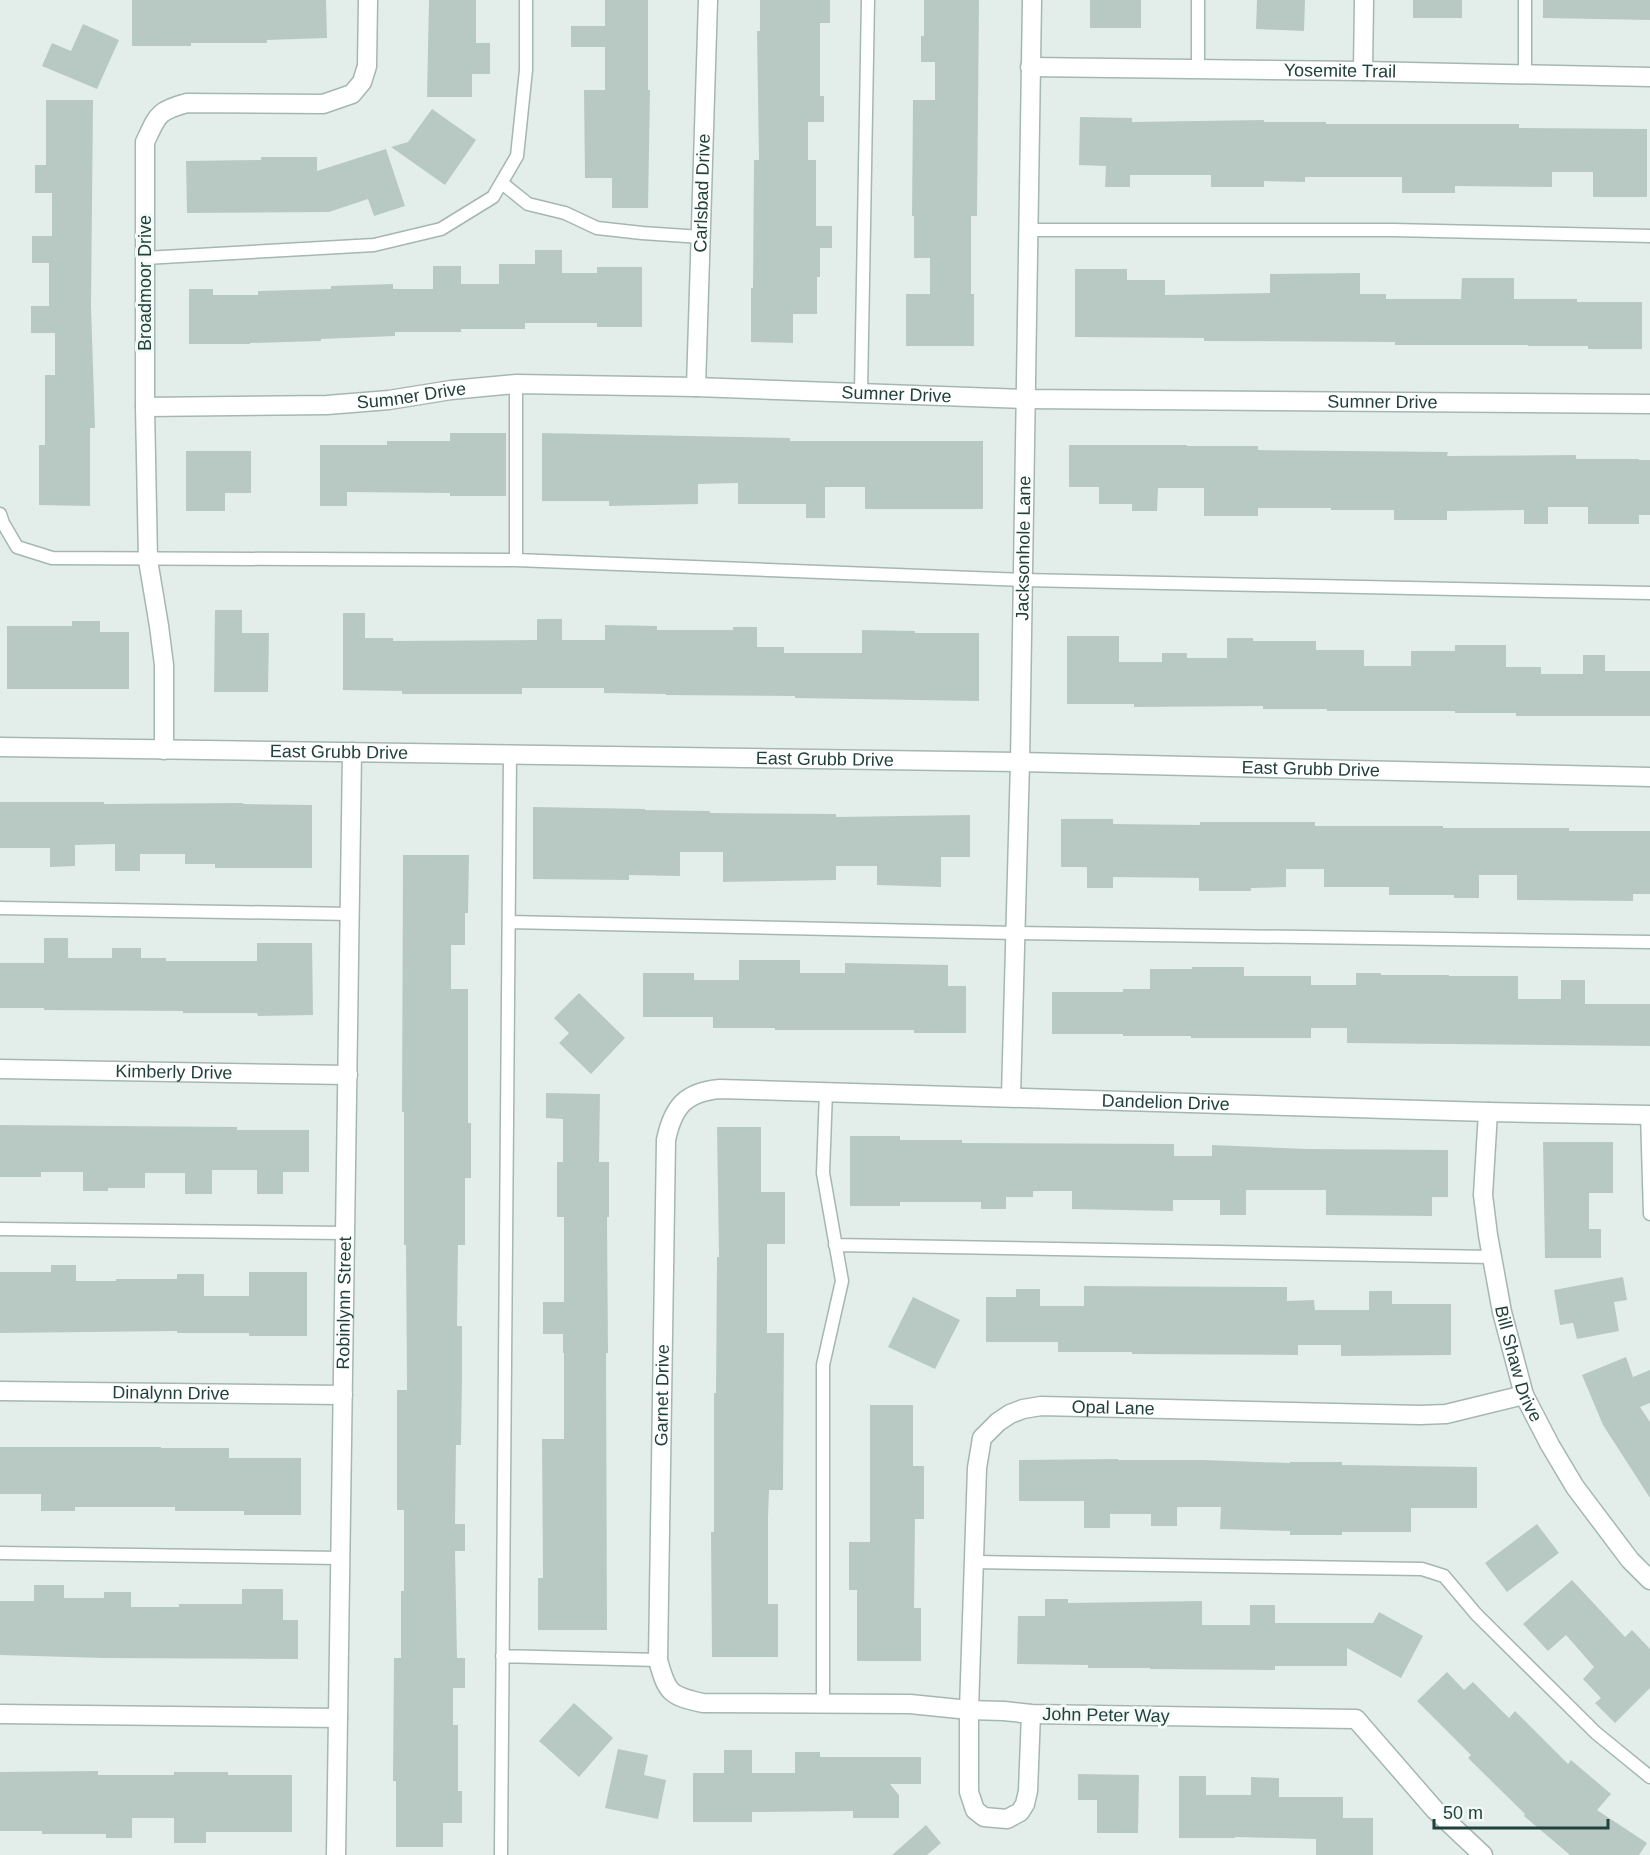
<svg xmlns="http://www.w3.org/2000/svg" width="1650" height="1855" font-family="Helvetica,sans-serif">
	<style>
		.building { fill: #b8c9c3 }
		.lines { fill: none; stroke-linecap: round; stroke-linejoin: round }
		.lane-casing { stroke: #a5b7b2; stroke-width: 15 }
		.street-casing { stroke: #a5b7b2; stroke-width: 21 }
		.lane { stroke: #fff; stroke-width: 12 }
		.street { stroke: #fff; stroke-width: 18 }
		.labels { text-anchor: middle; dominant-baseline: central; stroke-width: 6; stroke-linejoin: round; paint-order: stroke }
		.street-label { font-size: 18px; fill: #20423a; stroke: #f4faf7 }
	</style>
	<rect width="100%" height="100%" fill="#e3eeea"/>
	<!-- building -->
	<path class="building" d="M 132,0 L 326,0 L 327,38 L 267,40 L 267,43 L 191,43 L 191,46 L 132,46 Z
		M 429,0 L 476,0 L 476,43 L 490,43 L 490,74 L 472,74 L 472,97 L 427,97 Z
		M 605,0 L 648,0 L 648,90 L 650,90 L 648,208 L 612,208 L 612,178 L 585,178 L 584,90 L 605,90 L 605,47 L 571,47 L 571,26 L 605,26 Z
		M 760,0 L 830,0 L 830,23 L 820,23 L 820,96 L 824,96 L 824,122 L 808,122 L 808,160 L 816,160 L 816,226 L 832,226 L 832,248 L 820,248 L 820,277 L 817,277 L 817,314 L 793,314 L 793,343 L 751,342 L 751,288 L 753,288 L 754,160 L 759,160 L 757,31 L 760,31 Z
		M 924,0 L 979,0 L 977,216 L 971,216 L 971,294 L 974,294 L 974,346 L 906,346 L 906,294 L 930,294 L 930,258 L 914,258 L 914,216 L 912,216 L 913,100 L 935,100 L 935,62 L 921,62 L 921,36 L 924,36 Z
		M 1090,0 L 1141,0 L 1141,28 L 1090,28 Z
		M 1257,0 L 1305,0 L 1304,31 L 1256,29 Z
		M 1413,0 L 1462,0 L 1462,18 L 1413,18 Z
		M 1543,0 L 1650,0 L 1650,20 L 1543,18 Z
		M 83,24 L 119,40 L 97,89 L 42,66 L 52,43 L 71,51 Z
		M 46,100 L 93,100 L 91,306 L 95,428 L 90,428 L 90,506 L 39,505 L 39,445 L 45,445 L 45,375 L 55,375 L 55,333 L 31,333 L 31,306 L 49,306 L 49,263 L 32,263 L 32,236 L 52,236 L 52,193 L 35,193 L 35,165 L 46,165 Z
		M 432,109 L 476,140 L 445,185 L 391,147 L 408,142 Z
		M 1080,117 L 1132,118 L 1132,122 L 1264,120 L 1264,122 L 1326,122 L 1326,124 L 1519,124 L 1519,128 L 1647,129 L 1647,197 L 1593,197 L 1593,172 L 1552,172 L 1552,187 L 1455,186 L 1455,193 L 1402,193 L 1402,177 L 1305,177 L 1305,182 L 1264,181 L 1264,187 L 1211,187 L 1211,175 L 1130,175 L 1130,187 L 1105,187 L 1106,166 L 1079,165 Z
		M 386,149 L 405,206 L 374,216 L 368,199 L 329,212 L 187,213 L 186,161 L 261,160 L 261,157 L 317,157 L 317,171 Z
		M 535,250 L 562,250 L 562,273 L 597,273 L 597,267 L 642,267 L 642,327 L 597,327 L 597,323 L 525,323 L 525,329 L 461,329 L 461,332 L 395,332 L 395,336 L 321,339 L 321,341 L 250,343 L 250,344 L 189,344 L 189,289 L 213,289 L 213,295 L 258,295 L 258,291 L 331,289 L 331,286 L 393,284 L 393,289 L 433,289 L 433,266 L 461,266 L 461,284 L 499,284 L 499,264 L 535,264 Z
		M 1075,269 L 1127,269 L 1127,280 L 1165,280 L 1165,295 L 1270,293 L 1270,274 L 1360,273 L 1360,294 L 1386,294 L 1386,299 L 1461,299 L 1462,278 L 1514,278 L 1514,299 L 1577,299 L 1577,302 L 1642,302 L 1642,349 L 1588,349 L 1588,346 L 1528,346 L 1528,345 L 1395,345 L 1395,342 L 1204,341 L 1204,338 L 1075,337 Z
		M 450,433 L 506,433 L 506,496 L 450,496 L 450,493 L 347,492 L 347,506 L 320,506 L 320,445 L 387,445 L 387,441 L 450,441 Z
		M 542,433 L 790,438 L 790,441 L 983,441 L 983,509 L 865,509 L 865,487 L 825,487 L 825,518 L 806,518 L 806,504 L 738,504 L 738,483 L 698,484 L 698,504 L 609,506 L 609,501 L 542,501 Z
		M 1069,445 L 1187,445 L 1187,446 L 1258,446 L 1258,450 L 1448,452 L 1447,456 L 1576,455 L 1576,459 L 1639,459 L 1639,460 L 1650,460 L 1650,515 L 1639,515 L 1639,524 L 1588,524 L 1588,507 L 1548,507 L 1548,524 L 1524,524 L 1524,510 L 1447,511 L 1447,520 L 1394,520 L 1394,510 L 1331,510 L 1331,508 L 1258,508 L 1258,516 L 1204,516 L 1204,488 L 1158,488 L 1157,511 L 1132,511 L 1132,504 L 1099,504 L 1099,487 L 1069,487 Z
		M 186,451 L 251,451 L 251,493 L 225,493 L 225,511 L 186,511 Z
		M 215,610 L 242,610 L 242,633 L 269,633 L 268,692 L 214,692 Z
		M 343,613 L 365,613 L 365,638 L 393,638 L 393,641 L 537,640 L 537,619 L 562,619 L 562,640 L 605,640 L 605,625 L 657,626 L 657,630 L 733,630 L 733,627 L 757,627 L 757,647 L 784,647 L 784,653 L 862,653 L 862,630 L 915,631 L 915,633 L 979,633 L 979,701 L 795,698 L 795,696 L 666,695 L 666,694 L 604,693 L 604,688 L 522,688 L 522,694 L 402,694 L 402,691 L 343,690 Z
		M 72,621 L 100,621 L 100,632 L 129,632 L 129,689 L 7,689 L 7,626 L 72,626 Z
		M 1067,636 L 1119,636 L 1119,662 L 1162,662 L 1162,653 L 1187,653 L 1187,658 L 1227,658 L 1227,638 L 1253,638 L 1253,641 L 1316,641 L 1316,650 L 1364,650 L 1364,666 L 1411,666 L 1411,651 L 1455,651 L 1455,645 L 1506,645 L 1506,667 L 1541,667 L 1541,674 L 1583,674 L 1583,655 L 1605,655 L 1605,671 L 1650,671 L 1650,716 L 1516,716 L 1516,713 L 1455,713 L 1455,711 L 1327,711 L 1327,709 L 1263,709 L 1263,706 L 1134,707 L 1134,704 L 1067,704 Z
		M 0,802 L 104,802 L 104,804 L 243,803 L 243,804 L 312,805 L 312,868 L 215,868 L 215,864 L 185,864 L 185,854 L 140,854 L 140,871 L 115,871 L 115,844 L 75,845 L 75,866 L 50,867 L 50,848 L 0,848 Z
		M 533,807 L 645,809 L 645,810 L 710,811 L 710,813 L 836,814 L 836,817 L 970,815 L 970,857 L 941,857 L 941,887 L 877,885 L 877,866 L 836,866 L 836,880 L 723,882 L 723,852 L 680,852 L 680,876 L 629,875 L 629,880 L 533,879 Z
		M 1061,819 L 1113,819 L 1113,824 L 1200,825 L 1200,822 L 1315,822 L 1315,826 L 1443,826 L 1443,828 L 1569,828 L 1569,831 L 1650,831 L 1650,894 L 1633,894 L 1633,901 L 1517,900 L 1517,875 L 1479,875 L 1479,898 L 1454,898 L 1454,895 L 1389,895 L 1389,887 L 1324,887 L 1324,869 L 1286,869 L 1286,887 L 1251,888 L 1251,891 L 1199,891 L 1199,878 L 1113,877 L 1113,888 L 1087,888 L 1087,867 L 1061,867 Z
		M 403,855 L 469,855 L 468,913 L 465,913 L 465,945 L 451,945 L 451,989 L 468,989 L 468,1123 L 471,1123 L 471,1178 L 465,1178 L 465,1245 L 458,1245 L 457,1326 L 462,1326 L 462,1378 L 461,1445 L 456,1445 L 455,1524 L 465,1524 L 465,1551 L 455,1551 L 457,1658 L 465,1658 L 465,1688 L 453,1688 L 453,1725 L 458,1725 L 458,1791 L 462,1791 L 462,1823 L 443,1823 L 443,1847 L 396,1847 L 396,1781 L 393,1781 L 394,1658 L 401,1658 L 401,1591 L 404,1591 L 404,1510 L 397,1510 L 397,1390 L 407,1390 L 406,1245 L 404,1245 L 404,1112 L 402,1112 Z
		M 44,938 L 68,938 L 68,958 L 112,958 L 112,948 L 141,948 L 141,958 L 166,958 L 166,961 L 257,961 L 257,943 L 312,943 L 313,1015 L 258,1016 L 257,1013 L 183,1013 L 183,1011 L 44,1010 L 44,1008 L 0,1008 L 0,963 L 44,963 Z
		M 739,960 L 800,960 L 800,973 L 845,973 L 845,963 L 948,965 L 948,986 L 966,986 L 966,1033 L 914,1033 L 914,1030 L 775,1030 L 775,1028 L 713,1028 L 713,1017 L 643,1017 L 643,973 L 694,973 L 694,980 L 739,980 Z
		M 1192,967 L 1244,967 L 1244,976 L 1311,976 L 1311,985 L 1356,985 L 1356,973 L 1381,973 L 1381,975 L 1449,975 L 1449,976 L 1518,976 L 1518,999 L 1561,999 L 1561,980 L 1585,980 L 1585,1004 L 1650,1004 L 1650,1046 L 1347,1043 L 1347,1028 L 1311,1028 L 1311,1038 L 1191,1038 L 1191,1036 L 1123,1036 L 1123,1034 L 1052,1034 L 1052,992 L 1123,992 L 1123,989 L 1150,989 L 1150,969 L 1192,969 Z
		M 579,993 L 625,1038 L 591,1074 L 559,1043 L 569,1033 L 554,1018 Z
		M 546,1093 L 600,1094 L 599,1162 L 609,1162 L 609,1217 L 607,1217 L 608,1353 L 606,1353 L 607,1630 L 538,1630 L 538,1578 L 543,1578 L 542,1439 L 564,1439 L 564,1353 L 563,1353 L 563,1334 L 543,1334 L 543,1302 L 564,1302 L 564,1217 L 557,1217 L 557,1162 L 563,1162 L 563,1119 L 546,1118 Z
		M 0,1125 L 237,1127 L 237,1130 L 309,1130 L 309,1172 L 283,1172 L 283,1194 L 257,1194 L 257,1170 L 212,1170 L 212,1194 L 185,1194 L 185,1173 L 145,1173 L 145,1188 L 108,1188 L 108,1191 L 83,1191 L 83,1172 L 41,1172 L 41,1177 L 0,1177 Z
		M 717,1127 L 761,1127 L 761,1192 L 785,1192 L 785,1244 L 767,1244 L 767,1333 L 784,1333 L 783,1490 L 769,1490 L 768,1517 L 768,1604 L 778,1604 L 778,1657 L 712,1657 L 711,1532 L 714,1532 L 714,1393 L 716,1393 L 717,1257 L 719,1257 Z
		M 850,1136 L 900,1136 L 900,1140 L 962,1140 L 962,1143 L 1174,1144 L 1174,1156 L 1212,1156 L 1212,1145 L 1307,1149 L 1448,1150 L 1448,1197 L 1432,1197 L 1432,1216 L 1326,1215 L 1326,1190 L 1246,1190 L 1246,1215 L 1220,1215 L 1220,1200 L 1173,1200 L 1173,1211 L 1072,1209 L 1072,1191 L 1033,1191 L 1033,1197 L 1006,1197 L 1006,1209 L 981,1209 L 981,1202 L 900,1202 L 900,1206 L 850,1206 Z
		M 1543,1142 L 1613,1142 L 1613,1193 L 1589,1193 L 1589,1229 L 1601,1229 L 1601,1258 L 1545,1258 Z
		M 51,1265 L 76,1265 L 76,1281 L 116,1281 L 116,1279 L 177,1279 L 177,1274 L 204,1274 L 204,1296 L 249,1296 L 249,1272 L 307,1272 L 307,1336 L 249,1336 L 249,1333 L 177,1333 L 177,1331 L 0,1333 L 0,1272 L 51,1272 Z
		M 1623,1277 L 1627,1300 L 1614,1302 L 1619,1331 L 1577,1339 L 1573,1323 L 1560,1325 L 1554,1290 Z
		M 1084,1286 L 1287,1287 L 1287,1301 L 1314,1300 L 1315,1310 L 1369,1310 L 1369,1291 L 1392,1291 L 1392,1304 L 1451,1304 L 1451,1355 L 1341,1356 L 1341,1345 L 1298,1345 L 1298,1355 L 1132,1354 L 1132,1352 L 1058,1352 L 1058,1342 L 986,1342 L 986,1297 L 1016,1297 L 1016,1289 L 1040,1289 L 1040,1306 L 1084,1306 Z
		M 913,1297 L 960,1320 L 935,1369 L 888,1347 Z
		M 1626,1357 L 1633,1377 L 1650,1370 L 1650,1403 L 1640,1407 L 1650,1422 L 1650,1498 L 1603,1425 L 1582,1375 Z
		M 870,1405 L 913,1405 L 913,1466 L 924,1466 L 924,1519 L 915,1519 L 914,1608 L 921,1608 L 921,1661 L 857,1661 L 857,1590 L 849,1590 L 849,1542 L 870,1542 Z
		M 0,1447 L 161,1447 L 161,1448 L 229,1448 L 229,1458 L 301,1458 L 301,1515 L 244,1515 L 244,1511 L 175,1511 L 175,1507 L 75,1507 L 75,1511 L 41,1511 L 41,1494 L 0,1494 Z
		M 1118,1459 L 1118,1460 L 1203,1460 L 1290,1463 L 1290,1462 L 1342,1462 L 1342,1465 L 1477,1467 L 1477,1508 L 1411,1508 L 1411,1532 L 1342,1532 L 1342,1535 L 1290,1535 L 1290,1531 L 1220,1529 L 1221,1507 L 1177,1507 L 1177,1526 L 1151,1526 L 1151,1514 L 1110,1514 L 1110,1528 L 1084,1528 L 1084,1501 L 1019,1501 L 1019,1460 Z
		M 1537,1524 L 1559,1553 L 1507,1592 L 1485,1563 Z
		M 1572,1580 L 1625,1637 L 1632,1630 L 1650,1649 L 1650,1688 L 1615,1723 L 1595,1703 L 1601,1698 L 1583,1679 L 1594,1667 L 1566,1635 L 1548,1651 L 1523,1624 Z
		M 34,1585 L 64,1585 L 64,1598 L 104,1598 L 104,1592 L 131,1592 L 131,1607 L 179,1607 L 179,1604 L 242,1604 L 242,1589 L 283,1589 L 283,1620 L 298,1620 L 298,1659 L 104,1658 L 0,1655 L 0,1601 L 34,1601 Z
		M 1045,1599 L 1068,1599 L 1068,1603 L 1202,1601 L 1202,1625 L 1250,1625 L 1250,1605 L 1275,1605 L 1275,1623 L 1373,1623 L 1379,1612 L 1423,1636 L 1401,1678 L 1347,1648 L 1347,1666 L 1275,1666 L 1275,1670 L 1150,1669 L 1150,1668 L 1088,1668 L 1088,1665 L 1017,1664 L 1018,1616 L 1045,1616 Z
		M 1447,1672 L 1464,1690 L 1473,1682 L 1509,1718 L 1515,1711 L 1568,1764 L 1571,1760 L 1611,1794 L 1597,1810 L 1647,1843 L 1639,1855 L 1570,1855 L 1524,1816 L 1525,1814 L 1468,1758 L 1471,1755 L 1417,1701 Z
		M 574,1703 L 613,1738 L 579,1777 L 539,1741 Z
		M 618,1749 L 648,1755 L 644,1775 L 666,1780 L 658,1819 L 605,1808 Z
		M 724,1750 L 752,1750 L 752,1773 L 795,1773 L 795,1752 L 820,1752 L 820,1757 L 921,1757 L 921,1784 L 890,1784 L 899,1795 L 899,1818 L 853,1818 L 853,1811 L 752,1812 L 752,1822 L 693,1822 L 693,1773 L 724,1773 Z
		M 98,1771 L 98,1775 L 174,1775 L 174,1772 L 228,1772 L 228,1775 L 292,1775 L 292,1832 L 206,1832 L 206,1843 L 174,1843 L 174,1818 L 132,1818 L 132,1838 L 106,1838 L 106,1834 L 42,1834 L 42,1831 L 0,1831 L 0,1772 Z
		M 1078,1774 L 1139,1775 L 1138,1833 L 1097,1833 L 1097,1800 L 1078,1800 Z
		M 1179,1776 L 1206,1776 L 1206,1795 L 1251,1795 L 1251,1777 L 1279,1778 L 1279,1797 L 1343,1797 L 1343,1818 L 1373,1818 L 1373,1855 L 1316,1855 L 1316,1839 L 1235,1837 L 1235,1838 L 1179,1838 Z
		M 926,1825 L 941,1843 L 927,1855 L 892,1855 Z"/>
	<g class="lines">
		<!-- lane casing -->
		<g class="lane-casing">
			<path id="lane" d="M 1525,0 L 1525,74
				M 1198,69 L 1198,0
				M 502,183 L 528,204 L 565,213 L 597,228 L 642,233 L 701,237
				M 1028,230 L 1393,230 L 1650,236
				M 145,258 L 374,245 L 441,229 L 493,197 L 517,156 L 526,70 L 526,0
				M 516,384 L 516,560
				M 861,393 L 868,0
				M 0,514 L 3,523 L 17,547 L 52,558 L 516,560 L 1023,580 L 1650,593
				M 0,908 L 350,914
				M 509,922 L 1016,933 L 1650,942
				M 1647,1114 L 1650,1214
				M 0,1229 L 345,1233
				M 835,1245 L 1492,1257
				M 0,1553 L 340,1558
				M 974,1562 L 1422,1569 L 1444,1576 L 1476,1614 L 1596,1733 L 1650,1777
				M 502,1656 L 658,1660
				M 823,1704 L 823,1365 L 842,1281 L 823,1173 L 826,1091
				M 501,1855 C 503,1488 508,1121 510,755"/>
		</g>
		<!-- street casing -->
		<g class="street-casing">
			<g id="street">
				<path id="s1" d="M 1030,67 L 1363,71 L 1650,77"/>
				<path d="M 1363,71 L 1364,0"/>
				<path id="s2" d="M 696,387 L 708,0"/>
				<path id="s3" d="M 145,407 L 327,405 L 389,400 L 451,390 L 516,384 L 696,387 L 1026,399 L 1650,404"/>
				<path id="s4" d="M 0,747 L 1020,762 L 1650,777"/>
				<path d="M 164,750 L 164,665 L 159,626 L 148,560 L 145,407 L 145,142 C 158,115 157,111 187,103 L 323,104 L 352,94 L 362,82 L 367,66 L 368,0"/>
				<path id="s5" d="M 0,1069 L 348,1075"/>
				<path id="s6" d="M 1011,1096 L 1020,762 L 1032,0"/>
				<path id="s7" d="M 1488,1112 L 1483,1195 L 1488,1235 L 1502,1312 L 1524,1395 L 1550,1445 L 1575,1487 L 1630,1560 L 1650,1580"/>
				<path id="s8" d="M 0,1391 L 343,1395"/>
				<path d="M 0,1714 L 338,1718"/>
				<path id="s9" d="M 1031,1714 L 1028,1791 L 1025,1804 L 1020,1812 L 1007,1819 L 984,1817 L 975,1810 L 969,1792 L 969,1710 L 977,1468 L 982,1438 L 998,1422 L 1010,1414 L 1023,1409 L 1041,1406 L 1420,1415 L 1446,1414 L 1524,1395"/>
				<path id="s10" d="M 336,1855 L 352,752"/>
				<path id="s11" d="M 1483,1855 L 1435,1810 L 1356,1719 L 1031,1714 L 1004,1711 L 969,1710 L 910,1704 L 703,1703 C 670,1696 667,1693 658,1660 L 666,1140 C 673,1107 685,1092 720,1089 L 1488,1112 L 1650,1115"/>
			</g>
		</g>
		<!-- lane -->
		<use href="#lane" class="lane"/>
		<!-- street -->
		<use href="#street" class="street"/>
	</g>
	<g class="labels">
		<!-- street labels -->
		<g class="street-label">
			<text stroke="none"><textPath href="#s1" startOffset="310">Yosemite Trail</textPath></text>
			<text stroke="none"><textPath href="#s2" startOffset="194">Carlsbad Drive</textPath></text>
			<text transform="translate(145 283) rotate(-90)">Broadmoor Drive</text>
			<text stroke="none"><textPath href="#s3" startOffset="753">Sumner Drive</textPath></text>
			<text stroke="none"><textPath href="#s3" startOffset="267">Sumner Drive</textPath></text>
			<text stroke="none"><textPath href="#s3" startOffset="1239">Sumner Drive</textPath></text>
			<text stroke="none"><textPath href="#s6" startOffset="548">Jacksonhole Lane</textPath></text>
			<text stroke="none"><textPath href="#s4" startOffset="339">East Grubb Drive</textPath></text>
			<text stroke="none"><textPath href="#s4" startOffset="825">East Grubb Drive</textPath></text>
			<text stroke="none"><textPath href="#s4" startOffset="1311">East Grubb Drive</textPath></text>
			<text stroke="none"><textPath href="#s5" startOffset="174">Kimberly Drive</textPath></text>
			<text stroke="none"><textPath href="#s11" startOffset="1956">Dandelion Drive</textPath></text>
			<text stroke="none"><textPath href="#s10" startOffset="552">Robinlynn Street</textPath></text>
			<text stroke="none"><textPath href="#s7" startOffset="256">Bill Shaw Drive</textPath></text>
			<text stroke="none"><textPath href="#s8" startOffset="171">Dinalynn Drive</textPath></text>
			<text stroke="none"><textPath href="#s11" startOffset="1173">Garnet Drive</textPath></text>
			<text stroke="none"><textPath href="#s9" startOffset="664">Opal Lane</textPath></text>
			<text transform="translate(1106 1715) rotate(1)">John Peter Way</text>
		</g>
	</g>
	<!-- scale -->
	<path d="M1434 1819v9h174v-9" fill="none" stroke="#20423a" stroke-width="3"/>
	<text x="1443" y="1819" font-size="18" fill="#20423a" stroke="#f4faf7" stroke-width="4.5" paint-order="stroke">50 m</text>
</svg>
